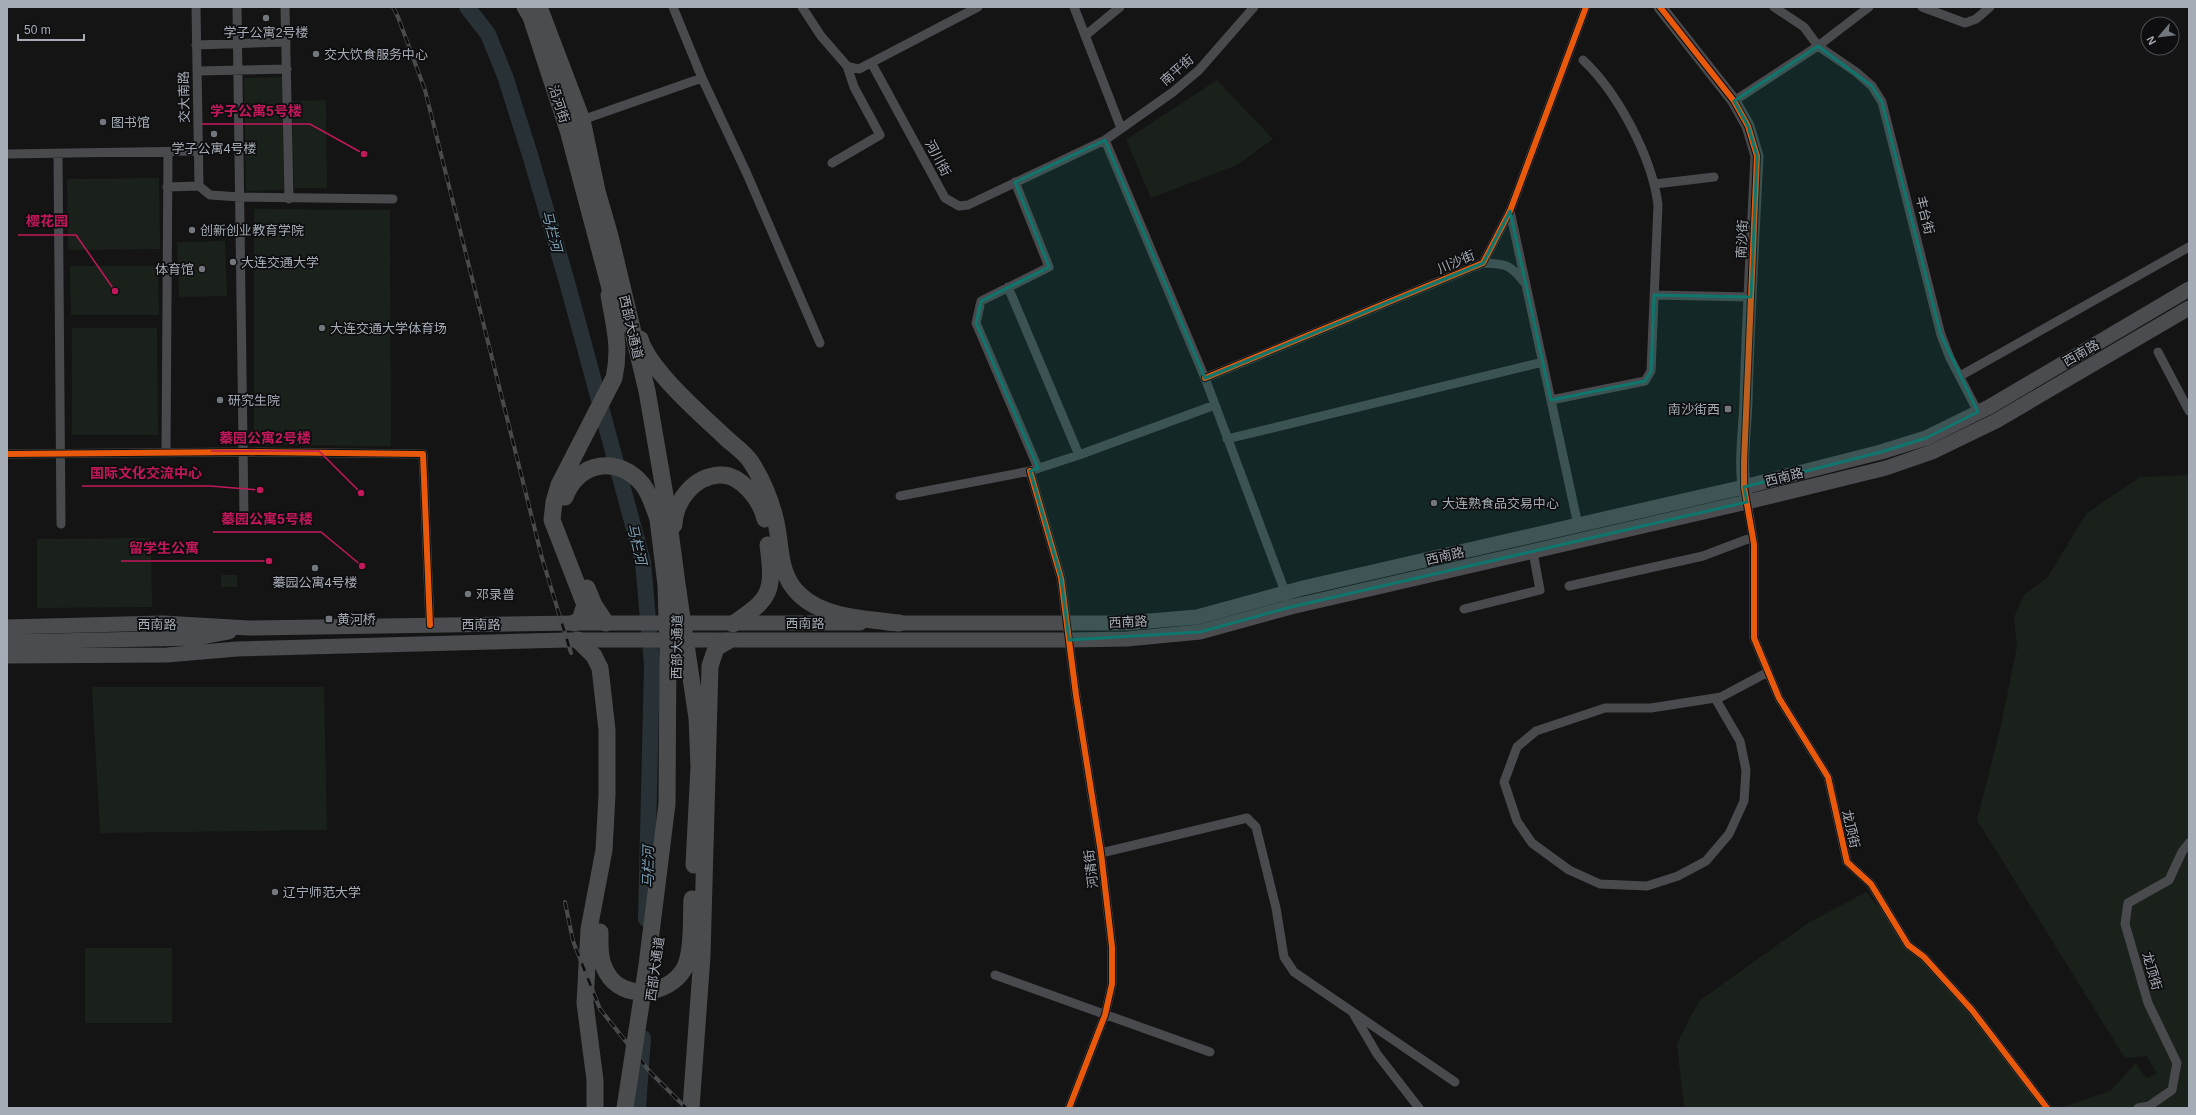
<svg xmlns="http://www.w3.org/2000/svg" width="2196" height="1115" font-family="Helvetica,'Noto Sans SC',sans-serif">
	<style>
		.green { fill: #1a211a }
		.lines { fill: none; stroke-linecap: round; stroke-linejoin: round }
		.river { stroke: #273136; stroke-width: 16 }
		.street { stroke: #484a4d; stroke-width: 9 }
		.secondary { stroke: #47494b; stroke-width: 13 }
		.primary { stroke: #4a4c4f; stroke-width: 15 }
		.highway { stroke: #4b4c4e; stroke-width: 17 }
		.rail-casing { stroke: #484a4c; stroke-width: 4 }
		.rail { stroke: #0e0e10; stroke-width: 2.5; stroke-dasharray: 8; stroke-linecap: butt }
		.highway-bridge { stroke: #4b4c4e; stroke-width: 17 }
		.cycleway-casing { stroke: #0e0e10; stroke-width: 8 }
		.cycleway { stroke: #e8590c; stroke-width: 6 }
		.marked { fill: #0f766e; fill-opacity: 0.2; stroke: #0f766e; stroke-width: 3; stroke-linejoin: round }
		.poi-dot { fill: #72777d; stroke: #0e0e10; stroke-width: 1.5 }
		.labels { text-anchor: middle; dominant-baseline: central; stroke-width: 3.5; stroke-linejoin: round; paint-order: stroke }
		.poi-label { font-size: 13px; fill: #a5acb5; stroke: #0e0e10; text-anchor: start }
		.street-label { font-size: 13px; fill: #a5acb5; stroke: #0e0e10 }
		.water-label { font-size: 14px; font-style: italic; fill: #7b9fb1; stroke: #0e0e10 }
		.leader { fill: none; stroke: #c2185b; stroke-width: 1.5 }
		.callout-dot { fill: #c2185b; stroke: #0e0e10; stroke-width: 1.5 }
		.callout-label { font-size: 14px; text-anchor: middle; font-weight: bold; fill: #c2185b; stroke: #0e0e10; stroke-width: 3.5; stroke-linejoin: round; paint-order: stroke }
	</style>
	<rect width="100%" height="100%" fill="#141414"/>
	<!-- green -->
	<path class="green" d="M 282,77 L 284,190 L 246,191 L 244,78 Z
		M 1217,80 L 1273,139 L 1237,165 L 1151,198 L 1126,140 Z
		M 326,100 L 327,188 L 294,188 L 292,101 Z
		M 159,178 L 160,249 L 68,250 L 67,179 Z
		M 254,209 L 390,210 L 391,446 L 254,445 Z
		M 225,241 L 227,296 L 179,297 L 177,242 Z
		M 70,266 L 158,266 L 159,315 L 71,315 Z
		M 72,328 L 157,328 L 158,435 L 72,435 Z
		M 2189,475 L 2189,1108 L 2060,1108 L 2110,1091 L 2136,1063 L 2146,1078 L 2157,1074 L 2147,1056 L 2125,1058 L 1977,820 L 2001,725 L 2017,647 L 2014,617 L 2024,595 L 2047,578 L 2087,513 L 2140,477 Z
		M 151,538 L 152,607 L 37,608 L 37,539 Z
		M 221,575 L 237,575 L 237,587 L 221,587 Z
		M 92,687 L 324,687 L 327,830 L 100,833 Z
		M 1866,892 L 1975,1021 L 2041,1108 L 1684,1108 L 1677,1044 L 1699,1001 L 1808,923 Z
		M 85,948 L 172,948 L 172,1023 L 85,1023 Z"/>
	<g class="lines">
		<!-- river -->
		<path class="river" d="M 467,7 L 488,34 L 505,76 L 531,158 L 567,282 L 643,562 L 652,665 L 646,919
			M 638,1108 L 643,1038"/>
		<!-- street -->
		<path class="street" d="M 196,7 L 199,186
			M 237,7 L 244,519
			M 285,7 L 289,199
			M 673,7 L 702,78
			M 802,7 L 821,36 L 847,66 L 859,69 L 978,7
			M 1074,7 L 1121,128
			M 1774,7 L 1804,27 L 1818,46 L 1856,72 L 1872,86 L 1882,102 L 1941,335 L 1950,358 L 1978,412
			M 1922,7 L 1965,23 L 1976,19 L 1990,7
			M 1086,35 L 1120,7
			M 196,45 L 286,42
			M 872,64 L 945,198 L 959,206 L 968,205 L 1105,140 L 1173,92 L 1199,70 L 1254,7
			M 197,71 L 287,69
			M 1734,101 L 1818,46 L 1869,7
			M 582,120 L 702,78 L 747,174 L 820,343
			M 1105,140 L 1205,378 L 1287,597
			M 58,153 L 61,524
			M 7,154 L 198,151
			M 832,163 L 880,135 L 854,87 L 847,66
			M 1015,182 L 1049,267 L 981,301 L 976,323 L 1038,468
			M 1655,184 L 1714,177
			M 167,187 L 199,186 L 210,195 L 240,197 L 393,199
			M 1510,211 L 1578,525
			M 1483,263 C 1505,264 1510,264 1524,282
			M 1008,287 L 1079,455
			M 1654,295 L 1751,297
			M 2158,352 L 2189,411
			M 1960,376 L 2189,247
			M 1205,378 L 1483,263 L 1510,211 L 1586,7
			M 1551,400 L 1645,381 L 1651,371 L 1658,205 C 1652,157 1618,93 1583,60
			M 1227,439 L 1543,362
			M 166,453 L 168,152
			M 7,454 L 244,452 L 423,454 L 430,625
			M 1030,471 L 1061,578 L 1076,695 L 1101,853 L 1112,947 L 1112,984 L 1105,1015 L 1069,1108
			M 900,496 L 1030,471 L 1079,455 L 1215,405
			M 1747,502 L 1754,544 L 1754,638 L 1779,698 L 1828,777 L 1847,862 L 1871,884 L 1908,945 L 1924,957 L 1972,1010 L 2047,1108
			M 1569,586 L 1703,556 L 1753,537
			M 1464,609 L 1540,590 L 1533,552
			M 1715,698 L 1740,741 L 1746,770 L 1744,801 L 1729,834 L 1706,861 L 1678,876 L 1647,886 L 1600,884 L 1569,870 L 1532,843 L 1517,821 L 1504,782 L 1517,747 L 1536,731 L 1605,708 L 1651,708 L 1715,698 L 1721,697 L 1768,672
			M 1101,853 L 1247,818 L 1256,827 L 1276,908 L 1284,957 L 1294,972 L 1455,1082
			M 995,975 L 1210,1052
			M 1353,1013 L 1377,1054 L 1419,1108
			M 2138,1108 L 2149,1106 L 2172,1090 L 2177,1063 L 2148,1003 L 2125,924 L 2128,903 L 2169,880 L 2182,852 L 2189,843"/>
		<!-- secondary -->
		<path class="secondary" d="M 1660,7 L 1734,101 L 1748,126 L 1757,156 C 1753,238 1748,320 1746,402 C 1745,430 1739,468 1746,496"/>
		<!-- primary -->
		<path class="primary" d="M 888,623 L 1126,623 L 1197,617 L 1303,588 L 1744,487 L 1881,452 L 1926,438 L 1989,407 L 2189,289
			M 7,627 L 163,623 L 249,628 L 574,623 L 860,623
			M 7,642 L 197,638 L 229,632
			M 7,656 L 167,655 L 237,649 L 567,640 L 1069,640 L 1127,639 L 1200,632 L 1291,607 L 1747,502 L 1886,468 L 1932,452 L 1996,421 L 2189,308"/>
		<!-- highway -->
		<path class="highway" d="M 525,7 L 531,17 L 568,130 L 615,307
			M 539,7 L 582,120 L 597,191 L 610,236 L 647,391 L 666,501 L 678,591
			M 640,339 C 650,371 702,415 727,439 C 735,446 745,453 751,462 C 762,479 770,498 775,518 C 782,544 777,573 799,594 C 823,618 866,619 899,623
			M 565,497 C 578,461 619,455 643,485 C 650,494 654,508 658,519
			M 674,525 C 675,501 693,477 719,475 C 741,473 761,501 765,519
			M 587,588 L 594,605 L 606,623
			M 574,623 L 580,620 L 585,605 L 552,520 L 554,502 L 559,485 L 614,378 C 621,347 614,325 609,295
			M 733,624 C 772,598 774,591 768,545
			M 578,640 L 594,656 L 600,668 L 607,730 L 607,795 L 604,850 L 589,929 L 585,1003 L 595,1080 L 595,1108
			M 600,932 C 600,946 599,960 607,973 C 623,1002 669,995 684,969 C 693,953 691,918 692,899
			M 691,1108 L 702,956 L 710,666 L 716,648 L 728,641"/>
		<!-- rail casing -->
		<g class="rail-casing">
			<path id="rail" d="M 393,7 L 398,17 L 425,90 L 542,558 L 571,653
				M 565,902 L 573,941 L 600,1009 L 650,1072 L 686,1108"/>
		</g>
		<!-- rail -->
		<use href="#rail" class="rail"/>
		<!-- highway-bridge -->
		<path class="highway-bridge" d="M 678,591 L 697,718 L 699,767 L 694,865
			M 625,1108 L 647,965 L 667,804 L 668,649 L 666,585 L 658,519"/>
		<!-- cycleway casing -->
		<g class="cycleway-casing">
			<path id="cycleway" d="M 1660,7 L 1734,101 L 1748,126 L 1757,156 L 1744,462 L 1744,487 L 1754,544 L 1754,638 L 1779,698 L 1828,777 L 1847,862 L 1871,884 L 1908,945 L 1924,957 L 1972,1010 L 2047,1108
				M 1205,378 L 1483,263 L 1510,211 L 1586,7
				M 7,454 L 244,452 L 423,454 L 430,625
				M 1030,471 L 1061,578 L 1076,695 L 1101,853 L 1112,947 L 1112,984 L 1105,1015 L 1069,1108"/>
		</g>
		<!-- cycleway -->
		<use href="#cycleway" class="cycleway"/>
	</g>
	<!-- marked area -->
	<path class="marked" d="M 1818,46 L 1872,86 L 1882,102 L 1941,335 L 1978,412 L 1926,438 L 1881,452 L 1744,487 L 1747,502 L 1291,607 L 1200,632 L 1069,640 L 1061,578 L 1030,471 L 1038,468 L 976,323 L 981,301 L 1049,267 L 1015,182 L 1105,140 L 1205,378 L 1483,263 L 1510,211 L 1551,400 L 1645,381 L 1651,371 L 1654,295 L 1751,297 L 1757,156 L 1748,126 L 1734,101 Z"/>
	<!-- markers -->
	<g class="poi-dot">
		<circle cx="266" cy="18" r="4"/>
		<circle cx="316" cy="54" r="4"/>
		<circle cx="103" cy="122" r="4"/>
		<circle cx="214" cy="134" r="4"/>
		<circle cx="192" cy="230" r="4"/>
		<circle cx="233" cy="262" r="4"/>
		<circle cx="202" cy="269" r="4"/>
		<circle cx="322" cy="328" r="4"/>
		<circle cx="220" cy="400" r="4"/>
		<rect x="1724" y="405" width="8" height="8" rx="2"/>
		<circle cx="1434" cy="503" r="4"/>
		<circle cx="315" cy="568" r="4"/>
		<circle cx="468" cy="594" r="4"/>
		<rect x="325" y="615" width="8" height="8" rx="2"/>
		<circle cx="275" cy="892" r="4"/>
	</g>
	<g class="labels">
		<!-- poi labels -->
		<g class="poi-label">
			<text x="266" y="32" text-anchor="middle">学子公寓2号楼</text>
			<text x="324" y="54">交大饮食服务中心</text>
			<text x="111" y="122">图书馆</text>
			<text x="214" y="148" text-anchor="middle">学子公寓4号楼</text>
			<text x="200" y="230">创新创业教育学院</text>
			<text x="241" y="262">大连交通大学</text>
			<text x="194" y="269" text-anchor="end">体育馆</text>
			<text x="330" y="328">大连交通大学体育场</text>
			<text x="228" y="400">研究生院</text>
			<text x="1720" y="409" text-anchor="end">南沙街西</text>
			<text x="1442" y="503">大连熟食品交易中心</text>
			<text x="315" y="582" text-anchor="middle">蓁园公寓4号楼</text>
			<text x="476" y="594">邓录普</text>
			<text x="337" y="619">黄河桥</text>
			<text x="283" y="892">辽宁师范大学</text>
		</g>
		<!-- street labels -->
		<g class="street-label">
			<text transform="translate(1177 70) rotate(-41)">南平街</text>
			<text transform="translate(184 97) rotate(-91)">交大南路</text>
			<text transform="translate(559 104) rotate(72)">沿河街</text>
			<text transform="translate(938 158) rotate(62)">河川街</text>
			<text transform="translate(1925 215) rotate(76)">丰台街</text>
			<text transform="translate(1742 239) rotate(-87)">南沙街</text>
			<text transform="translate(1456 262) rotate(-23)">川沙街</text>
			<text transform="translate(631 327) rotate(77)">西部大通道</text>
			<text transform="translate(2081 353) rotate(-30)">西南路</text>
			<text transform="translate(1784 477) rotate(-14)">西南路</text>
			<text transform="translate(1445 556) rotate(-13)">西南路</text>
			<text transform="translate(1128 622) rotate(-3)">西南路</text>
			<text x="805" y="623">西南路</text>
			<text x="157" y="624">西南路</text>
			<text x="481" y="624">西南路</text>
			<text transform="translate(677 647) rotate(-89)">西部大通道</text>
			<text transform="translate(1851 829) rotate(77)">龙顶街</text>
			<text transform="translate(1091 869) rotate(-97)">河清街</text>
			<text transform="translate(655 969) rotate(-82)">西部大通道</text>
			<text transform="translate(2152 971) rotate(74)">龙顶街</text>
		</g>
		<!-- water labels -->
		<g class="water-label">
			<text transform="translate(552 231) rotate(75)">马栏河</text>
			<text transform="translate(637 544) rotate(76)">马栏河</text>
			<text transform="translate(648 867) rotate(-89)">马栏河</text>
		</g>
	</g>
	<!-- callouts -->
	<path class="leader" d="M364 154L310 124H202M115 291L76 235H18M361 493L319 451H211M260 490L210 486H82M362 566L321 532H213M269 561L207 561H121"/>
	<g class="callout-dot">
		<circle cx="364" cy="154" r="4"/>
		<circle cx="115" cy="291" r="4"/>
		<circle cx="361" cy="493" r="4"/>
		<circle cx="260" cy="490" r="4"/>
		<circle cx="362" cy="566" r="4"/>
		<circle cx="269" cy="561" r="4"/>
	</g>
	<g class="callout-label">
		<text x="256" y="116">学子公寓5号楼</text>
		<text x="47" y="226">樱花园</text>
		<text x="265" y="443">蓁园公寓2号楼</text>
		<text x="146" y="478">国际文化交流中心</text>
		<text x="267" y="524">蓁园公寓5号楼</text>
		<text x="164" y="553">留学生公寓</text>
	</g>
	<!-- border -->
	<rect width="2196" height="1115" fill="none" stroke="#a5acb5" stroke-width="16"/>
	<!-- north arrow -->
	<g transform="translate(2160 36) rotate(242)"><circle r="19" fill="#0e0e10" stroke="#4a4d52"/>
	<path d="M0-3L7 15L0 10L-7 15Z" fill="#72777d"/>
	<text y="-6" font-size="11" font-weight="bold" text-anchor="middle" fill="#a5acb5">N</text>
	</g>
	<!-- scale -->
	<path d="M18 34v6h66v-6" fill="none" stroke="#a5acb5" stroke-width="2"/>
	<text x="24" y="34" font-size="12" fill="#a5acb5" stroke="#0e0e10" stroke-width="3" paint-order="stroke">50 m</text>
</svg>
